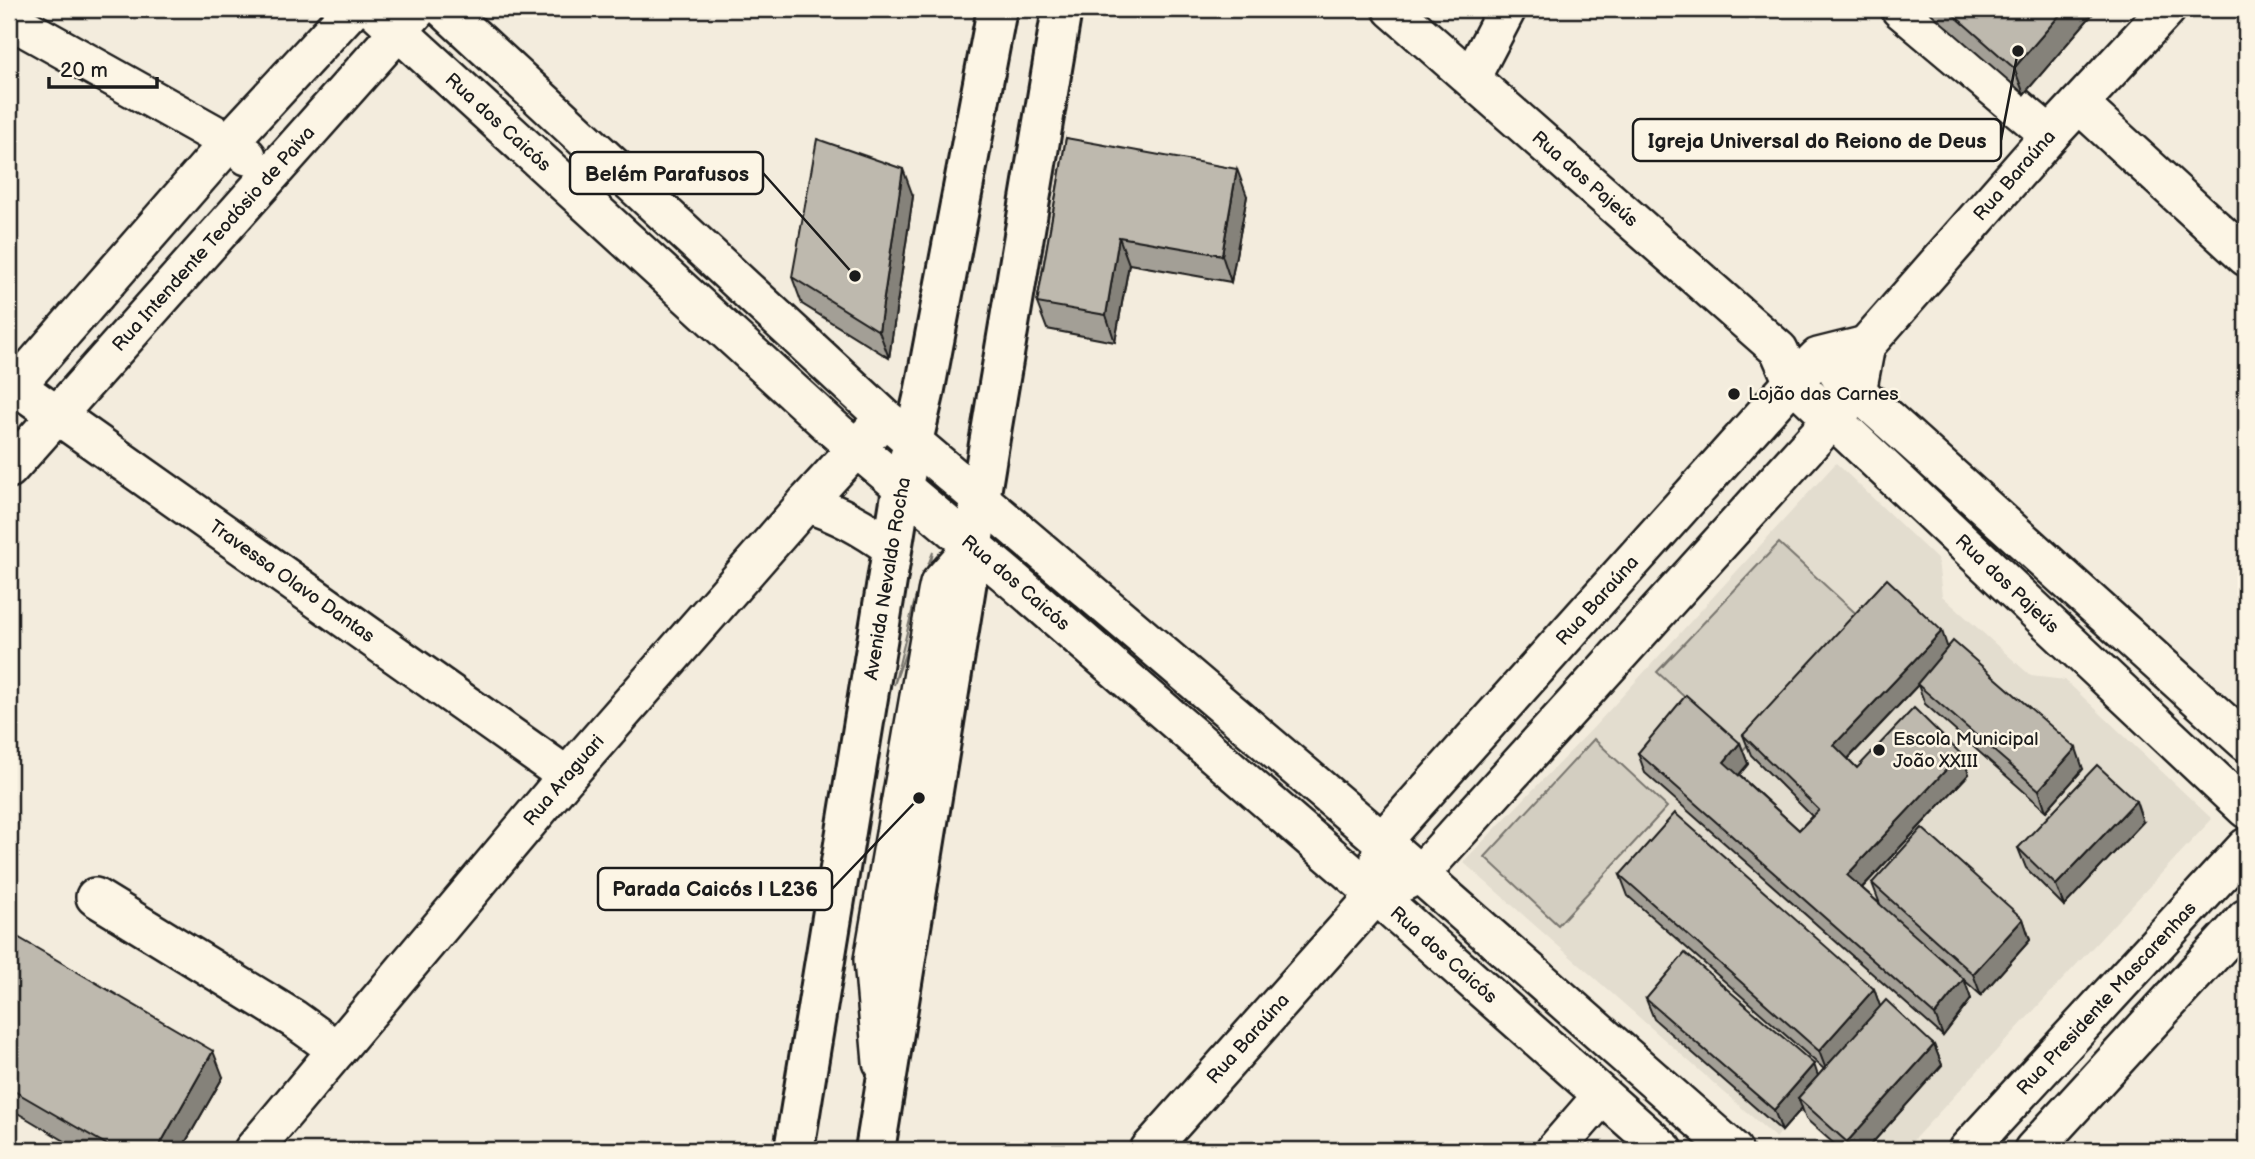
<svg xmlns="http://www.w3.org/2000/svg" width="2255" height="1159" font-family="'Balsamiq Sans',sans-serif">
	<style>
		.built { fill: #e3ddcf }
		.green { fill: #d3cec1; stroke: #78756e; stroke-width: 2 }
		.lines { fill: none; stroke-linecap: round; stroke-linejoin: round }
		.minor-casing { stroke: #1c1c1c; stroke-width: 42 }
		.highway-casing { stroke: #1c1c1c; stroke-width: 44 }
		.minor { stroke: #fcf5e5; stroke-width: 37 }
		.highway { stroke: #fcf5e5; stroke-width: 38 }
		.wall { fill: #a39f96; stroke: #1c1c1c; stroke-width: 2 }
		.shaded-wall { fill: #85827a; stroke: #1c1c1c; stroke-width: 2 }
		.building { fill: #beb9ae; stroke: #1c1c1c; stroke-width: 2 }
		.poi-dot { fill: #1c1c1c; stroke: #fcf5e5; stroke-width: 2.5 }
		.labels { text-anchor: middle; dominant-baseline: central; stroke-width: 5; stroke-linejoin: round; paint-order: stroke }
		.street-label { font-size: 19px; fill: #1c1c1c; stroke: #fcf5e5 }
		.poi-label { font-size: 19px; fill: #1c1c1c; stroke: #fcf5e5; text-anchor: start }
		.leader { fill: none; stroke: #1c1c1c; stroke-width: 2.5 }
		.callout-dot { fill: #1c1c1c; stroke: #fcf5e5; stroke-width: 2.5 }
		.callout { fill: #fcf5e5; stroke: #1c1c1c; stroke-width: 2.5 }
		.callout-label { font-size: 21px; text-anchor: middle; font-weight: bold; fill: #1c1c1c }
	</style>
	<rect width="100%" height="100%" fill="#f3ecdd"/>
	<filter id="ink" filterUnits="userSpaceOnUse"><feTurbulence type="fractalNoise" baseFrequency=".0143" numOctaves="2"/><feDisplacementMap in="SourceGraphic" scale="14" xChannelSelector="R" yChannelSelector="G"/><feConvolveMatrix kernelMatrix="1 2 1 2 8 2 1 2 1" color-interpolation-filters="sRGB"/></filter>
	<g filter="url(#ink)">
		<!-- built -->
		<path class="built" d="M 1836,463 L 1938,560 L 1942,596 L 2031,676 L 2065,680 L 2212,819 L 1904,1150 L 1841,1150 L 1798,1112 L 1776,1138 L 1463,862 L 1593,728 Z"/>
		<!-- green -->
		<path class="green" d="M 1779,543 L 1862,619 L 1743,750 L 1657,672 Z
			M 933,552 L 922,607 L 894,685 L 915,599 Z
			M 1594,739 L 1667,807 L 1558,925 L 1485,857 Z"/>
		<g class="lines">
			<!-- minor casing -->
			<g class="minor-casing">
				<g id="minor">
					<path id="s1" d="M 374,9 L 837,432 L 1007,575 L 1376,895 L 1664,1150"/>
					<path d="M 444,9 L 884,417 L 1382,841 L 1733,1150"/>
					<path id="s2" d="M 1392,9 L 1779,350 L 1793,382 L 2246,809"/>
					<path d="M 1900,9 L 2050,135"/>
					<path d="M 9,19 L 229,142 L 247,156"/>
					<path d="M 1471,78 L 1507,9"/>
					<path d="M 2079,104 L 2246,257"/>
					<path d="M 1839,375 L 2246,742"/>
					<path id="s3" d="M 16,386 L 567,776"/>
					<path d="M 9,394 L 229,142 L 352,9"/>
					<path id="s4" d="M 9,469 L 418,9"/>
					<path d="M 806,503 C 839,514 863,527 892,548"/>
					<path id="s5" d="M 1379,866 L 1382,841 L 1793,382 L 1818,357 L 1866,345"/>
					<path d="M 95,897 L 294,1019 L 337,1050"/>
					<path d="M 882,1062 L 873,960 L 937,593 L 939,584 L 973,546"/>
					<path id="s6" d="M 253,1150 L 567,776 L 806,503 L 872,431"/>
					<path id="s7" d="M 1149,1150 L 1376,895 L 1420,874 L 1857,392 L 1866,345 L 2050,135 L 2167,9"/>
					<path d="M 1555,1150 L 1601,1097"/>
					<path id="s8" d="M 1967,1150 L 2246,847"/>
					<path d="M 2033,1150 L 2246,918"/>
				</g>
			</g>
			<!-- highway casing -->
			<g class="highway-casing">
				<g id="highway">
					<path id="s9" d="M 794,1150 L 902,489 L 924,394 L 997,9"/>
					<path d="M 875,1150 L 988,450 L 1062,9"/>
				</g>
			</g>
			<!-- minor -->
			<use href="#minor" class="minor"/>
			<!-- highway -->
			<use href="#highway" class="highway"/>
		</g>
		<!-- wall -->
		<path class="wall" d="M 1926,9 L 2097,9 L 2024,94 Z
			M 1066,138 L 1247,196 L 1231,282 L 1129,264 L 1115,342 L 1047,329 L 1037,303 Z
			M 913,196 L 889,358 L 802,304 L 792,277 Z
			M 1948,648 L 2083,769 L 2046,811 L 1925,704 L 1918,685 L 1848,759 L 1857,768 L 1961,754 L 1969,774 L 1862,888 L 1880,904 L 1872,883 L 2023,919 L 2030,940 L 1981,995 L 1964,980 L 1971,999 L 1943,1036 L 1645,773 L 1638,753 L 1740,743 L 1748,764 L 1739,775 L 1799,830 L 1812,816 L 1751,755 L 1743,735 Z
			M 2143,822 L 2064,906 L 2026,868 L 2018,848 Z
			M 1620,875 L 1874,989 L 1880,1007 L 1934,1045 L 1942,1065 L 1866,1150 L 1841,1150 L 1806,1119 L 1802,1108 L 1782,1131 L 1654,1019 L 1646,999 L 1818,1076 L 1824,1069 L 1628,896 Z
			M 9,932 L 223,1077 L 181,1150 L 80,1150 L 9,1108 Z"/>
		<!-- shaded-wall -->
		<path class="shaded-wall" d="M 2065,9 L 2097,9 L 2024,94 L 2014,68 Z
			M 903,169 L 913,196 L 889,358 L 879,331 Z
			M 1237,169 L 1247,196 L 1231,282 L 1222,255 Z
			M 1119,237 L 1129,264 L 1115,342 L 1106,315 Z
			M 1942,631 L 1949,652 L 1841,766 L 1834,745 Z
			M 1740,743 L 1748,764 L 1732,783 L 1724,762 Z
			M 2076,748 L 2083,769 L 2046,811 L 2039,790 Z
			M 1961,754 L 1969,774 L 1854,896 L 1847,875 Z
			M 2136,801 L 2143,822 L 2064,906 L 2056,885 Z
			M 2023,919 L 2030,940 L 1981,995 L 1973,974 Z
			M 1964,979 L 1971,999 L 1943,1036 L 1935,1015 Z
			M 1874,989 L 1881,1009 L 1827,1072 L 1819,1051 Z
			M 1934,1045 L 1942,1065 L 1866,1150 L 1850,1150 L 1847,1142 Z
			M 213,1051 L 223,1077 L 181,1150 L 157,1150 Z
			M 1814,1064 L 1821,1085 L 1798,1098 L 1802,1108 L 1782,1131 L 1774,1110 Z"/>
		<!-- building -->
		<path class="building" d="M 1947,9 L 2065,9 L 2014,68 Z
			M 1066,138 L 1237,169 L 1222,255 L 1119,237 L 1106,315 L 1037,303 Z
			M 817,139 L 903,169 L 879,331 L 792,277 Z
			M 1887,579 L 1942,631 L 1834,745 L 1857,768 L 1914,708 L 1961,754 L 1847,875 L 1964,979 L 1935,1015 L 1638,753 L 1686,695 L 1740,743 L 1724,762 L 1799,830 L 1819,810 L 1743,735 Z
			M 1953,641 L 2076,748 L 2039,790 L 1917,684 Z
			M 2097,765 L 2136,801 L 2056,885 L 2018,848 Z
			M 1675,813 L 1874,989 L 1819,1051 L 1620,875 Z
			M 1922,828 L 2023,919 L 1973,974 L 1872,883 Z
			M 9,932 L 213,1051 L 157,1150 L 116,1150 L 9,1088 Z
			M 1685,953 L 1814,1064 L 1774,1110 L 1646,999 Z
			M 1886,1000 L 1934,1045 L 1847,1142 L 1798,1098 Z"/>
	</g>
	<!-- markers -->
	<g class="poi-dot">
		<circle cx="1734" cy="394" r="7"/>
		<circle cx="1879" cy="750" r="7"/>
	</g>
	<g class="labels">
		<!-- street labels -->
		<g class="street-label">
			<text stroke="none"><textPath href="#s1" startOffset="168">Rua dos Caicós</textPath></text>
			<text stroke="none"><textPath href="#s7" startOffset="1314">Rua Baraúna</textPath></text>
			<text stroke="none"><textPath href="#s2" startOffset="257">Rua dos Pajeús</textPath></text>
			<text stroke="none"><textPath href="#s4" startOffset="308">Rua Intendente Teodósio de Paiva</textPath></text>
			<text stroke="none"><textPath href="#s9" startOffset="579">Avenida Nevaldo Rocha</textPath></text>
			<text stroke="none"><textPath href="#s3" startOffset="338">Travessa Olavo Dantas</textPath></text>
			<text stroke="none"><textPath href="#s1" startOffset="861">Rua dos Caicós</textPath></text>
			<text stroke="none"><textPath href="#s2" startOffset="845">Rua dos Pajeús</textPath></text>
			<text stroke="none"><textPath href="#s5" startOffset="348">Rua Baraúna</textPath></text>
			<text stroke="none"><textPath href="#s6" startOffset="483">Rua Araguari</textPath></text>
			<text stroke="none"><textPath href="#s1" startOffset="1428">Rua dos Caicós</textPath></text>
			<text stroke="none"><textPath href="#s8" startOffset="206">Rua Presidente Mascarenhas</textPath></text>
			<text stroke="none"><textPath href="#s7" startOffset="149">Rua Baraúna</textPath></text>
		</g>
		<!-- poi labels -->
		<g class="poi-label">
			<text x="1748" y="394">Lojão das Carnes</text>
			<text x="1893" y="739">Escola Municipal<tspan x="1893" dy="22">João XXIII</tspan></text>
		</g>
	</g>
	<!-- callouts -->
	<path class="leader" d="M2018 51L2001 140M855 276L763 173M919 798L832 889"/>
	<g class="callout-dot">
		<circle cx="2018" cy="51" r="7"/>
		<circle cx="855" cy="276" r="7"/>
		<circle cx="919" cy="798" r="7"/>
	</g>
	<g class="callout">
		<rect x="1633" y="119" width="368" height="42" rx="7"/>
		<rect x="570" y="152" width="193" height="42" rx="7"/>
		<rect x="598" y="868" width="234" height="42" rx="7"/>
	</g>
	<g class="callout-label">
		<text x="1817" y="148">Igreja Universal do Reiono de Deus</text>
		<text x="667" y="181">Belém Parafusos</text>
		<text x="715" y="896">Parada Caicós | L236</text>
	</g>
	<!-- margin -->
	<rect width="2255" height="1159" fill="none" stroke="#fcf5e5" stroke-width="35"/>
	<rect x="18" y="18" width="2220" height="1124" fill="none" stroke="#1c1c1c" stroke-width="2.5" filter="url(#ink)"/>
	<!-- scale -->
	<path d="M49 77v10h108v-10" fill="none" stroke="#1c1c1c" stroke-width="3.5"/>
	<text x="60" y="77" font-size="21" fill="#1c1c1c" stroke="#fcf5e5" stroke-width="5" paint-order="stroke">20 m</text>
</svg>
